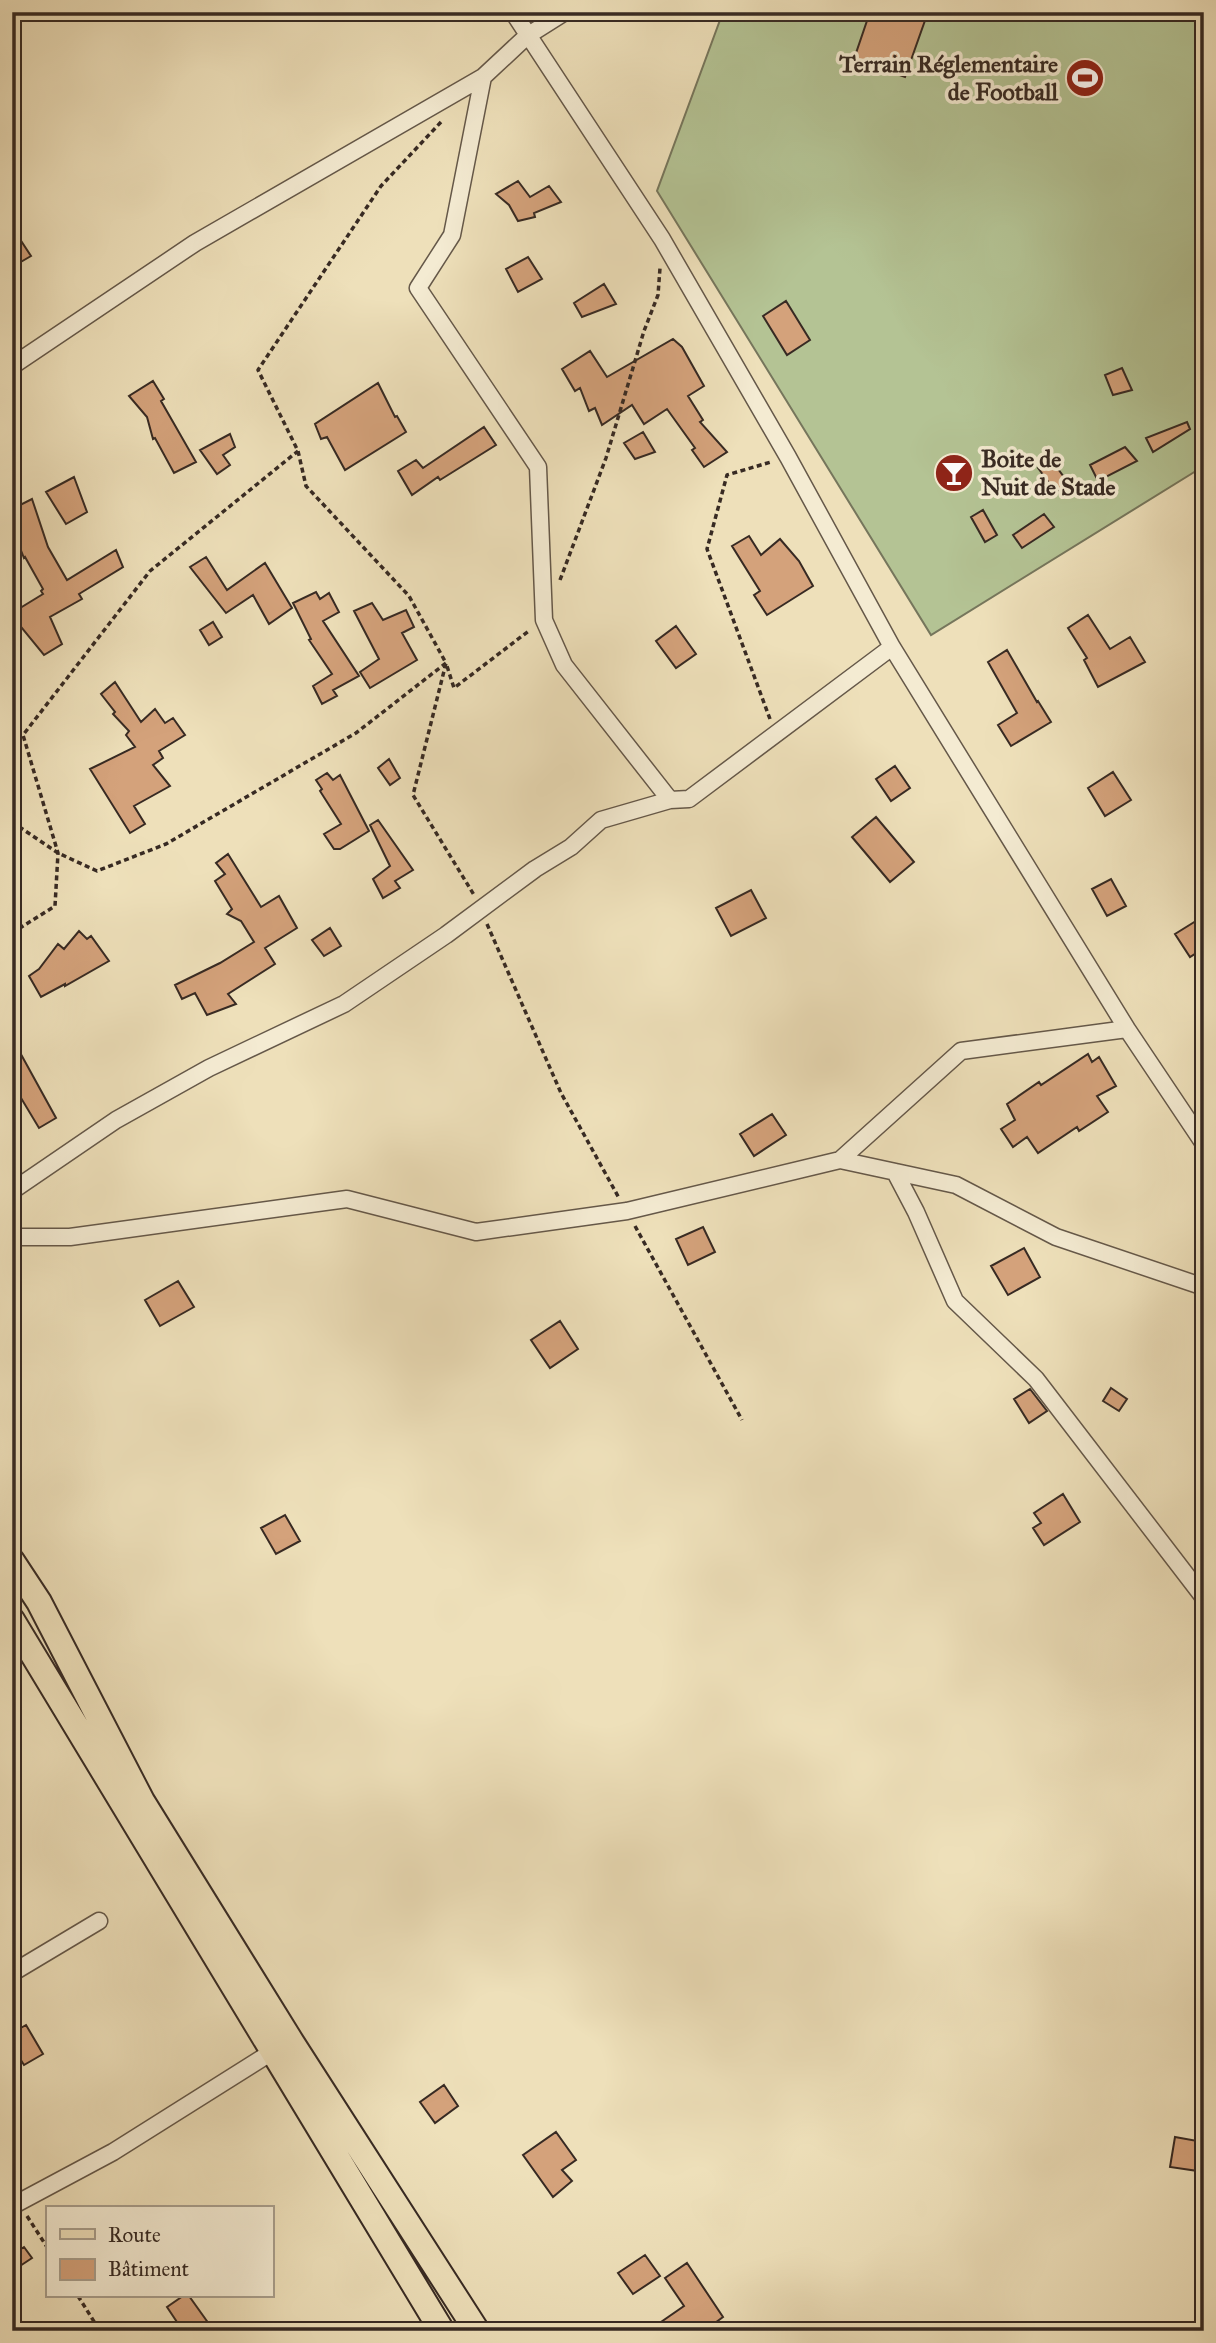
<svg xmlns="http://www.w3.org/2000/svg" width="1216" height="2343" font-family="'IM FELL Great Primer',serif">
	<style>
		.pitch { fill: #b4c394; stroke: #76765c; stroke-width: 2 }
		.building { fill: #d4a27b; stroke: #372a23; stroke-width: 2 }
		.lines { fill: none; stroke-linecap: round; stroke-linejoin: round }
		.minor-casing { stroke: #655849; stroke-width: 19 }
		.primary-casing { stroke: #372a23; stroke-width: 28 }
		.path { stroke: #372a23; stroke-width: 3.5; stroke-dasharray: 5 3.5; stroke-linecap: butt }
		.minor { stroke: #f4ebd2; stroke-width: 16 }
		.primary { stroke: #eee0ba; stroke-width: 24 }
		.labels { text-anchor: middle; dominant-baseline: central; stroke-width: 7; stroke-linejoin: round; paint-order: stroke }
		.poi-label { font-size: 24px; font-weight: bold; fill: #372a23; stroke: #f4ebd2; text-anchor: end }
	</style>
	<rect width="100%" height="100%" fill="#eee0ba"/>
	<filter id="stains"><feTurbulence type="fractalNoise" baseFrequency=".00286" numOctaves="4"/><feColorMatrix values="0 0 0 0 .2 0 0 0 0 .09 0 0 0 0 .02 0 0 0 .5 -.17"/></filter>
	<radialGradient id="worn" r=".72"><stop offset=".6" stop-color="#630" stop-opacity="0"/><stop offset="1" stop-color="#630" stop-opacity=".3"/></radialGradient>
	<!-- pitch -->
	<path class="pitch" d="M 723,12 L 1204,12 L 1204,466 L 931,635 L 657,191 Z"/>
	<!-- building -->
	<path class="building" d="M 870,12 L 928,12 L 905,77 L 854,59 Z
		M 518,181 L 530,197 L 549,186 L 561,202 L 534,213 L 535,217 L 518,221 L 509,205 L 496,194 Z
		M 12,227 L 31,256 L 12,267 Z
		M 528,257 L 542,279 L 518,292 L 506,269 Z
		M 604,284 L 616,304 L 582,317 L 574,303 Z
		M 786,301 L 810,340 L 787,355 L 763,316 Z
		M 673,339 L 682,347 L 704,386 L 688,396 L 703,420 L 700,422 L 727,452 L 704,467 L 692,450 L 695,448 L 667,409 L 644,424 L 632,405 L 602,425 L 595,408 L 589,411 L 580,388 L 575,391 L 562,369 L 590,351 L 607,377 Z
		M 1122,368 L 1132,390 L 1113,395 L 1105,375 Z
		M 153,381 L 164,399 L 161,401 L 196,462 L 174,473 L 155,438 L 153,439 L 147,417 L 129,396 Z
		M 378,383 L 395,417 L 397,416 L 406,432 L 345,470 L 327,437 L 321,439 L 315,424 Z
		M 1187,422 L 1190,429 L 1153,452 L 1146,438 Z
		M 484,427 L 496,445 L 440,480 L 438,477 L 412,495 L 398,471 L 416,460 L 423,468 Z
		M 643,432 L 655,452 L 635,459 L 624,443 Z
		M 230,434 L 235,447 L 223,455 L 230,465 L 217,474 L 200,450 Z
		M 1125,447 L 1137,461 L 1098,481 L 1090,465 Z
		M 1050,458 L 1069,484 L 1056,492 L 1038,468 Z
		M 74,477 L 87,512 L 66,524 L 46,492 Z
		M 32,499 L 48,547 L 67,580 L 116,550 L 123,567 L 79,594 L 82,599 L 50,617 L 62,644 L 44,655 L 12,616 L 12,613 L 43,594 L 41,591 L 43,589 L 25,557 L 24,558 L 12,528 L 12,509 Z
		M 983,510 L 997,535 L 985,542 L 971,517 Z
		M 1044,514 L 1054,527 L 1022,548 L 1013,535 Z
		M 749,536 L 761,555 L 780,539 L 799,561 L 813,586 L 767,615 L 754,595 L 760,591 L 732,546 Z
		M 206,557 L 227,590 L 265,563 L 292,608 L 269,624 L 253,595 L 226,613 L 190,567 Z
		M 316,592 L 320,599 L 329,593 L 339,612 L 323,621 L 359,676 L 333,690 L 337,696 L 322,704 L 313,686 L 332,674 L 309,640 L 311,639 L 293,603 Z
		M 372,603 L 383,620 L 406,610 L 414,627 L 402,633 L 417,660 L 370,688 L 360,672 L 379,659 L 354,611 Z
		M 1088,615 L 1110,649 L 1130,637 L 1145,662 L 1098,687 L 1084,660 L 1087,658 L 1068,628 Z
		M 213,622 L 222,637 L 209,645 L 200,630 Z
		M 676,626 L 696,654 L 676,668 L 656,641 Z
		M 1007,650 L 1037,702 L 1038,701 L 1051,722 L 1011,746 L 998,725 L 1017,713 L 988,662 Z
		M 115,682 L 141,722 L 155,709 L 165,723 L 173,718 L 185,735 L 159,751 L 163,758 L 153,765 L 170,786 L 134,806 L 145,824 L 130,833 L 90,769 L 135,747 L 126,735 L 129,731 L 113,714 L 115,712 L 101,694 Z
		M 389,759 L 400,778 L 390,785 L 378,768 Z
		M 895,766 L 910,788 L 891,801 L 876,779 Z
		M 1113,772 L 1131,800 L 1105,816 L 1088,788 Z
		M 327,773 L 333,780 L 340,775 L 369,831 L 340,849 L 334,849 L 324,834 L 341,824 L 320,791 L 322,789 L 316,780 Z
		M 876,817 L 914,862 L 890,882 L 852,837 Z
		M 378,820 L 413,870 L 395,881 L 400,888 L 383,898 L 373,879 L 390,866 L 370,825 Z
		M 228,854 L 261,907 L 279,896 L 297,928 L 265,948 L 275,964 L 228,994 L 236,1004 L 207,1015 L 195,993 L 182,999 L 175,985 L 220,963 L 254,942 L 241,921 L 227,914 L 232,909 L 215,881 L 225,874 L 216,863 Z
		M 1111,879 L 1126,906 L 1107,916 L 1092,889 Z
		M 751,890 L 766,918 L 731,936 L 716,908 Z
		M 1204,916 L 1204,948 L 1190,957 L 1175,934 Z
		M 330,928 L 341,946 L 324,956 L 312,940 Z
		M 79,931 L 87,939 L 91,936 L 109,961 L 65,986 L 65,984 L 41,997 L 29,976 L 39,969 L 58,944 L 64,949 Z
		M 12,1038 L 56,1118 L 39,1128 L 12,1083 Z
		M 1088,1054 L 1092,1062 L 1099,1057 L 1116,1086 L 1097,1096 L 1108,1112 L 1079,1131 L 1077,1127 L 1038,1153 L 1027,1137 L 1013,1147 L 1001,1129 L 1015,1120 L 1007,1104 L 1039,1082 L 1041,1085 Z
		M 772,1114 L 786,1135 L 754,1156 L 740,1134 Z
		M 703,1227 L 715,1252 L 688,1265 L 676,1239 Z
		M 1024,1248 L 1040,1277 L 1008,1295 L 991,1266 Z
		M 178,1281 L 194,1307 L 160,1326 L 145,1300 Z
		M 560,1321 L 578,1349 L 550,1368 L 531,1340 Z
		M 1111,1388 L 1127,1399 L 1119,1411 L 1103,1401 Z
		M 1030,1389 L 1047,1411 L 1029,1423 L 1014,1399 Z
		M 1063,1494 L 1080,1522 L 1044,1545 L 1033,1528 L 1041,1523 L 1034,1513 Z
		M 285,1515 L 300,1541 L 276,1554 L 261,1528 Z
		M 26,2025 L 43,2054 L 24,2065 L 12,2046 L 12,2033 Z
		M 444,2085 L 458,2106 L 435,2123 L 420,2102 Z
		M 556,2132 L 576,2160 L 562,2170 L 572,2181 L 553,2197 L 523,2155 Z
		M 1175,2137 L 1203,2142 L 1198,2171 L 1170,2167 Z
		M 24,2247 L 32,2258 L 20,2266 L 12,2255 Z
		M 645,2255 L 660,2276 L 633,2294 L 618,2273 Z
		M 687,2263 L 723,2317 L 704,2331 L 648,2331 L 684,2306 L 665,2278 Z
		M 183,2296 L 189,2296 L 214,2331 L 183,2331 L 167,2307 Z"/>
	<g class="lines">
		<!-- minor casing -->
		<g class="minor-casing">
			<path id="minor" d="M 513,12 L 662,239 L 788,457 L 892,647 L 1127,1029 L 1204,1144
				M 483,77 L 452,235 L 418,288 L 538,467 L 544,620 L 564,665 L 670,800
				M 12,366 L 195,243 L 483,77 L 527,36 L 565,12
				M 840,1160 L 961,1051 L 1127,1029
				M 895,1172 L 916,1212 L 955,1301 L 1036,1379 L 1204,1598
				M 12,1191 L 116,1120 L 209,1068 L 344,1004 L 446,935 L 535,869 L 571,847 L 601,820 L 670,800 L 689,799 L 892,647
				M 12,1237 L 70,1237 L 347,1199 L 476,1232 L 627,1211 L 840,1160 L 956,1185 L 1056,1237 L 1204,1287
				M 12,1973 L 99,1921
				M 12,2206 L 113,2152 L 272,2052"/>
		</g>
		<!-- primary casing -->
		<g class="primary-casing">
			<path id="primary" d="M 12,1561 L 39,1602 L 142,1801 L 292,2043 L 477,2331
				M 12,1620 L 442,2331"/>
		</g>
		<!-- path -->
		<path class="path" d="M 441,122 L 381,186 L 258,370 L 298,451 L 306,486 L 409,596 L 446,663 L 413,795 L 474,895
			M 560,580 L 606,458 L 644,331 L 658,295 L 660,268
			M 770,719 L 707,549 L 727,475 L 771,462
			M 12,822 L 58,853 L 97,871 L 166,844 L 356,733 L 446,663 L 454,688 L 530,630
			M 487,924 L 561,1093 L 619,1198
			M 12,933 L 55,906 L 58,853 L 23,735 L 150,571 L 298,451
			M 635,1226 L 742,1420
			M 27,2216 L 47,2247
			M 78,2296 L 100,2331"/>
		<!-- minor -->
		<use href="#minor" class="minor"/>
		<!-- primary -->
		<use href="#primary" class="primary"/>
	</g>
	<!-- icons -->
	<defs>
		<g id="stadium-disc" transform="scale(2.0125)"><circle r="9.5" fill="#8f2418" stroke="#f4ebd2"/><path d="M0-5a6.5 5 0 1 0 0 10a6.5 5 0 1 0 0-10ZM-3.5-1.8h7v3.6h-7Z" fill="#fff"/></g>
		<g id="bar-disc" transform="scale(2.0125)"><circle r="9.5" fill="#8f2418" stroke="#f4ebd2"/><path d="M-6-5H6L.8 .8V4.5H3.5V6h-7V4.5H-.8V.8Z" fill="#fff"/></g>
	</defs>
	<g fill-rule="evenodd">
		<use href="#stadium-disc" x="1085" y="78"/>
		<use href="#bar-disc" x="954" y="473"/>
	</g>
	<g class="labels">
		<!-- poi labels -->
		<g class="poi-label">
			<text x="1058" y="64">Terrain Réglementaire<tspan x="1058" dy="28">de Football</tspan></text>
			<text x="981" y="459" text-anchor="start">Boite de<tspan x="981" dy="28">Nuit de Stade</tspan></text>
		</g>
	</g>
	<!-- margin -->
	<rect width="1216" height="2343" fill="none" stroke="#eee0ba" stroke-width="42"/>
	<rect x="14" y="14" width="1188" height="2315" fill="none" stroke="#372a23" stroke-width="3.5"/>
	<rect x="21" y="21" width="1174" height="2301" fill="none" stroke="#372a23" stroke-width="2"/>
	<!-- legend -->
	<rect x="46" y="2206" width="228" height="91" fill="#f4ebd2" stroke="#a89e8c" stroke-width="2"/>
	<rect x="60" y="2229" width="35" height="10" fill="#eee0ba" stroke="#a89e8c" stroke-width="2"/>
	<text x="108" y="2242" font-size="21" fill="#372a23">Route</text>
	<rect x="60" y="2259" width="35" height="21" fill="#d4a27b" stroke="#a89e8c" stroke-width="2"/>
	<text x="108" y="2276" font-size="21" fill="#372a23">Bâtiment</text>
	<rect width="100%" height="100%" filter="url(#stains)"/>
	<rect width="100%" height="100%" fill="url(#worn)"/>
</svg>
